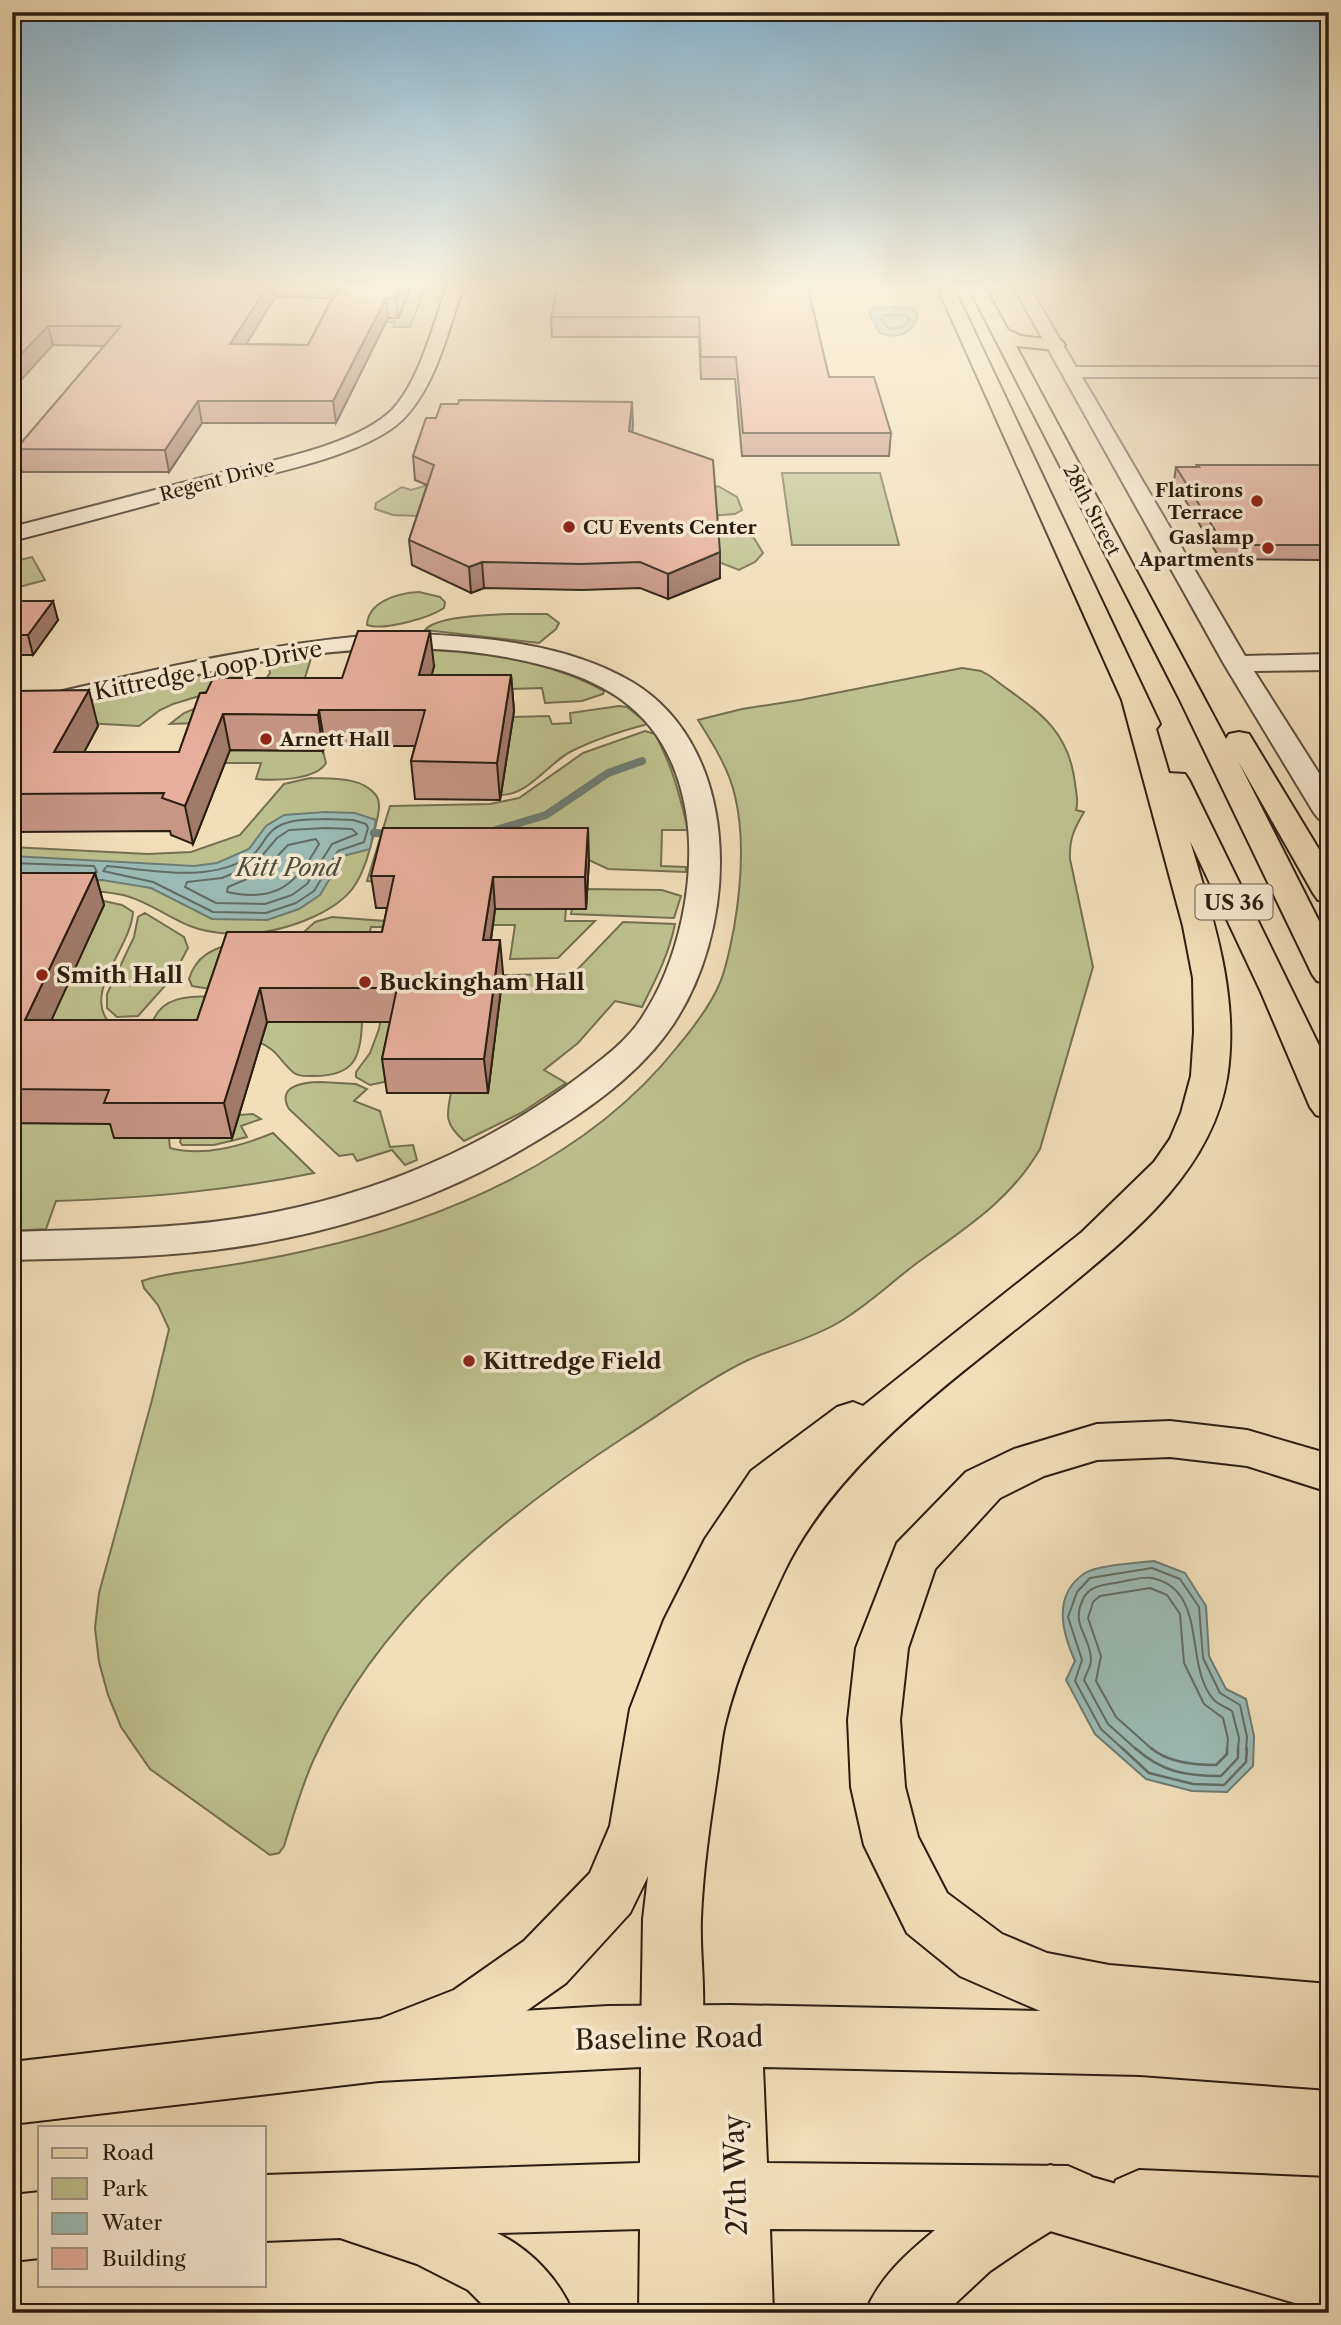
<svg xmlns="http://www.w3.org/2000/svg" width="1341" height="2325" font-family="'Libre Caslon Text',serif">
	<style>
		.green { fill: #bdc18d; stroke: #747050; stroke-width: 2 }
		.water { fill: #9cbbb6; stroke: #6e7c74; stroke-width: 2 }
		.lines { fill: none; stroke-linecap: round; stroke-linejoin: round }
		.shore-far1 { stroke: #636c64; stroke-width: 2 }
		.shore { stroke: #636c64; stroke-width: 2.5 }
		.stream { stroke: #6e7c74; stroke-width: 8 }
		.street-casing { stroke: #5c4e3c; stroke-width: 4 }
		.secondary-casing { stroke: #2a1e12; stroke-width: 4 }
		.primary-casing { stroke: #2a1e12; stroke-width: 4 }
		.highway-casing { stroke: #2a1e12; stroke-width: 4 }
		.street { fill: #f6ead1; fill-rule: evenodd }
		.secondary { fill: #f6ead1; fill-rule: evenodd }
		.primary { fill: #f1dfb8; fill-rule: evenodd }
		.highway { fill: #f1dfb8; fill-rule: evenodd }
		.wall { fill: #c79685; stroke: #2a1e12; stroke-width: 2; fill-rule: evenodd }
		.shaded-wall { fill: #a27a6c; stroke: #2a1e12; stroke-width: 2 }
		.building { fill: #e7af9b; stroke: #2a1e12; stroke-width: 2 }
		.poi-dot { fill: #8f2418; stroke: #f6ead1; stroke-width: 2.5 }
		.labels { text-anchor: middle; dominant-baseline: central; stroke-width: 7; stroke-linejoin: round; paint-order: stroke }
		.far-street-label { font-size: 19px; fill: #2a1e12; stroke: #f6ead1 }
		.far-poi-label { font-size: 19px; font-weight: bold; fill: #2a1e12; stroke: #f6ead1; text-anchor: end }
		.shield { fill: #f6ead1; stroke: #675b4b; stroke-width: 2 }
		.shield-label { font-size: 21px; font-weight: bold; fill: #2a1e12 }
		.street-label { font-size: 23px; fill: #2a1e12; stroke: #f6ead1 }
		.poi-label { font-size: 23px; font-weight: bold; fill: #2a1e12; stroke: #f6ead1; text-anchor: start }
		.water-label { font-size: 24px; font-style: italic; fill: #4c4d43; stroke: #f6ead1 }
		.near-street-label { font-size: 28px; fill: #2a1e12; stroke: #f6ead1 }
	</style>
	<rect width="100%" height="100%" fill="#f1dfb8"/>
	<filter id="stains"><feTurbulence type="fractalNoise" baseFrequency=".00286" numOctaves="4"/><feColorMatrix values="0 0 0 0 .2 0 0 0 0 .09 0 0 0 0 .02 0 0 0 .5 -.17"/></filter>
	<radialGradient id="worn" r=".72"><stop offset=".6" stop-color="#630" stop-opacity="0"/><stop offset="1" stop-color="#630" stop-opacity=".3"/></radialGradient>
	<!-- green -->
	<path class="green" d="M 393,286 L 426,287 L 410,327 L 393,327 L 395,322 L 376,322 L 378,318 L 399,318 L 410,292 L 391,292 Z
		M 782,473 L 880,473 L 899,545 L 792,545 Z
		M 428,485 L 418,516 L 393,515 L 375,509 L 376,503 L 402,487 L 411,490 Z
		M 718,486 L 737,497 L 742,510 L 735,514 L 709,516 L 708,490 Z
		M 709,530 L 734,531 L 754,538 L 763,553 L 755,562 L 739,570 L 711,559 Z
		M 32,557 L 45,580 L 12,589 L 12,562 Z
		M 419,592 L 440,597 L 445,602 L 444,608 C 429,618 384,631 367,625 C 368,601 399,593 419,592 Z
		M 509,614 L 547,614 L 559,623 L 556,629 L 539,643 L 425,630 C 436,616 490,615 509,614 Z
		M 445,648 C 501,656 554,663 604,691 L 603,694 L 582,701 L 545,703 L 542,688 L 512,689 L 512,705 L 423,710 L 434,666 L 428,650 Z
		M 312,655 L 303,684 L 200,723 L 170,724 L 184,713 L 265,680 L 270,673 L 268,661 Z
		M 233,668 L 245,670 L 248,675 L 239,684 L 173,704 L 160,710 L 139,726 L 12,719 Z
		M 962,668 L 981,671 L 990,676 C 1033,709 1068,725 1075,783 C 1076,792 1079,802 1076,810 L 1084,812 C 1074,829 1069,840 1070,859 L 1093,967 L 1040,1149 C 1010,1201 964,1229 917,1263 C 889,1284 866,1307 836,1324 C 808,1340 777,1347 748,1360 C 708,1379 664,1412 626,1436 C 500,1518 376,1619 313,1761 C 301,1788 293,1817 284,1846 L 279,1853 L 270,1855 L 150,1769 L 121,1727 L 108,1695 L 99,1662 L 95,1628 L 99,1593 L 152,1400 L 169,1329 L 158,1305 L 144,1288 L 142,1281 C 162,1274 184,1272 205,1269 C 239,1264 275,1258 309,1250 C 446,1220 589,1159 678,1046 C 693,1028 710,1006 719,985 C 727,967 730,947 734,928 C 741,887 745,838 735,796 C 729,769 713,744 698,720 L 742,709 L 800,700 Z
		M 619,706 L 627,707 L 648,724 C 621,731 595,739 570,752 C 548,764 528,795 501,795 L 513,717 L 549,716 L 552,724 L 571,723 L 570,713 Z
		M 645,731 L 655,734 C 672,765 680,796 688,830 L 662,830 L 661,866 L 686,867 L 686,872 L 608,869 L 589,860 L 382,882 L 367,881 L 390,806 L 490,804 L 519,798 L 583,753 Z
		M 200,750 L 323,751 L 326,763 C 316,780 275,781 256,779 L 261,763 L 220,763 Z
		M 310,778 C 330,779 360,776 375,794 C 383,803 377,818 375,829 C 370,849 365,871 353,888 C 336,911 296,926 269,931 C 245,936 213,935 190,926 C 167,917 148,901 123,895 C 87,887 49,893 12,894 L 12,847 L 148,854 L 191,852 L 240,835 L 284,784 Z
		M 587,889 L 662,890 L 681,896 L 674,918 L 571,914 L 572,909 L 586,909 Z
		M 90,898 L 122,905 L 133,912 C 131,947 84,990 108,1021 L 38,1036 Z
		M 484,909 L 566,909 L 565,921 L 595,921 L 558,958 L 510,959 L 515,925 L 481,925 Z
		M 145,913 L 184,937 L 188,948 L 172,978 L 138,1016 L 117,1017 L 107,1008 L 107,994 L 134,937 L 138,917 Z
		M 332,917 L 385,921 L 385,927 L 371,927 L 365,953 L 304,932 L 315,922 Z
		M 623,922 L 675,924 C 669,954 656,979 642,1007 L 615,1001 L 578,1043 L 544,1070 L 566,1083 L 521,1113 L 464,1141 C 445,1124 446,1116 451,1093 L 488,1092 L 502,975 L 569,974 L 576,971 Z
		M 234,943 L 210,989 L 192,986 L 189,979 C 196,956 212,949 234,943 Z
		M 408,988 L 389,1081 L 370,1085 L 356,1077 L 356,1072 L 370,1053 L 379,1029 L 382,1011 Z
		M 224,996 L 217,1020 L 362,1022 C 361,1058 354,1076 314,1076 C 307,1076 300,1077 294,1073 C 280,1061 276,1048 258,1042 C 225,1030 187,1027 153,1021 C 164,992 199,997 224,996 Z
		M 321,1082 L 356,1084 L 367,1089 L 354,1101 L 380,1111 L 390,1147 L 413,1145 L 417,1160 L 405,1165 L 392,1150 L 357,1161 L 353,1154 L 339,1156 L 289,1109 C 276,1086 303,1082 321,1082 Z
		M 253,1114 L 261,1119 L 241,1126 L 247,1137 L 214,1145 L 182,1145 L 180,1142 L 181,1138 L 232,1138 L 239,1115 Z
		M 12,1123 L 119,1124 L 115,1138 L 169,1138 L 170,1148 C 204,1157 241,1146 273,1133 L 314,1173 C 227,1191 145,1198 56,1201 L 46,1229 L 12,1231 Z"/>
	<!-- water -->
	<path class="water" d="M 891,307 L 909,308 L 918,314 C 914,333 899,340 880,333 L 869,313 L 875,308 Z
		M 325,812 L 355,813 L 376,820 L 370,849 L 343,856 L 320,895 L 299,909 L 267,920 L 212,919 L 151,888 L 102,880 L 47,881 L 12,886 L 12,856 L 194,866 L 217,863 L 249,849 L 266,826 L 284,815 Z
		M 1154,1561 L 1185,1573 L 1206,1606 L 1209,1656 L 1226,1689 L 1246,1699 L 1254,1736 L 1253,1766 L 1227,1792 L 1192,1791 L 1146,1779 L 1095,1734 L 1066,1680 L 1075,1661 C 1062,1632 1052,1595 1085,1573 C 1097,1565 1137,1563 1154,1561 Z"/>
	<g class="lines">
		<!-- shore-far1 -->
		<path class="shore-far1" d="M 884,315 L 906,315 L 910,320 L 902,327 L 889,329 L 881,319 Z
			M 325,819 L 353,820 L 366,824 L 368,828 L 364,842 L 338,851 L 314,891 L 296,903 L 266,913 L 213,912 L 153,882 L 103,871 L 107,866 C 153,870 211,884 252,855 C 259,851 263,841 269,834 C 282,818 306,820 325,819 Z
			M 325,828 L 352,829 L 357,834 L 332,844 L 307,884 L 292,895 L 265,904 L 216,903 L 185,887 L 187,882 L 222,878 L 255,864 L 277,838 L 289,830 Z
			M 316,839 L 319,844 C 296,884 277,903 227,892 L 228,887 L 261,873 L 288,845 Z
			M 12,863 L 94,866 L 97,872
			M 1124,1750 L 1101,1729 L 1075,1681 L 1082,1660 L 1068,1617 L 1077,1592 L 1090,1578 L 1152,1568 L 1180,1579 L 1199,1607 L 1203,1658 L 1220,1693 L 1240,1705 L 1247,1737 L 1246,1750
			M 1137,1750 L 1108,1724 L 1084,1680 C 1086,1674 1091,1666 1091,1660 C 1091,1636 1070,1626 1083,1599 C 1090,1584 1107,1585 1120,1582 C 1129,1581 1143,1576 1152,1578 C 1209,1590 1183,1666 1214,1700 C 1219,1705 1226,1707 1232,1711 L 1239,1738 L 1238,1750
			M 1153,1750 L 1116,1717 L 1096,1681 L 1101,1656 L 1088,1618 L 1093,1602 L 1100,1596 L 1150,1588 L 1167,1595 L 1180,1614 L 1184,1663 L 1204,1704 L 1223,1718 L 1228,1739 L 1227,1750"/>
		<!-- shore -->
		<path class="shore" d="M 1122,1748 L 1149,1773 L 1193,1784 L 1224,1785 L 1246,1762 L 1247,1748
			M 1135,1748 C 1162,1772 1185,1776 1221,1776 L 1238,1758 L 1238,1748
			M 1151,1748 C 1168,1763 1195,1765 1216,1765 L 1227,1754 L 1227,1748"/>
		<!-- stream -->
		<path class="stream" d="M 496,830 L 546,815 L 608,773 L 642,761
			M 374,833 L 396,834"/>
		<!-- street casing -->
		<g class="street-casing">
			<path id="street" d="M 1012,284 L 1329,284 L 1329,290 L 1031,290 L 1076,367 L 1329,367 L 1329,377 L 1082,377 L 1245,656 L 1329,654 L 1329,670 L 1254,671 L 1329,789 L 1329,822 L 1319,819 L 1314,813 L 1224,664 Z
				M 403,633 C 480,637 564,642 632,682 C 747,751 739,936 667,1033 C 632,1081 576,1118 526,1147 C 433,1203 321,1237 214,1250 C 147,1258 80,1258 12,1260 L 12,1232 C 93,1229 174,1230 254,1216 C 372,1196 484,1149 580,1076 C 601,1060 626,1042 641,1019 C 679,963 697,878 686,812 C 671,725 621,684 538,664 C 364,620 181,678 12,719 L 12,703 C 144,672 267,641 403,633 Z"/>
		</g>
		<!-- secondary casing -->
		<g class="secondary-casing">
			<path id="secondary" d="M 448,284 L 464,284 C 449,327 438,380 407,415 C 371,457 257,476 203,490 C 140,507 76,525 12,541 L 12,527 C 79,510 146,492 213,475 C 264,462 354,447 392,410 C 420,381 434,321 448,284 Z"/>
		</g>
		<!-- primary casing -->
		<g class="primary-casing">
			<path id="primary" d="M 731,2005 L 1140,2013 L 1329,2027 L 1329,2089 L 1140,2075 L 763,2067 L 767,2163 L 1068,2166 L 1091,2176 L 1101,2199 L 1091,2222 L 1068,2232 L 1051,2231 L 1030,2244 L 990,2271 L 945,2313 L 865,2313 C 879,2278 906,2254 935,2230 L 770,2229 L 773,2313 L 639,2313 L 640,2229 L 497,2233 C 530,2249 559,2279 573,2313 L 491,2313 L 468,2290 L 417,2264 L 340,2238 L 264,2241 L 264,2175 L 640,2163 L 641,2067 L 379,2081 L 12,2124 L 12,2062 L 379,2019 L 608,2006 Z
				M 1139,2170 L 1329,2178 L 1329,2244 L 1139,2236 L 1116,2226 L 1106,2203 L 1116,2180 Z
				M 40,2192 L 40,2258 L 12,2261 L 12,2195 Z"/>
		</g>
		<!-- highway casing -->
		<g class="highway-casing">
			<path id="highway" d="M 936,284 L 952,284 L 1160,724 L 1156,729 L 1169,773 L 1185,774 L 1189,780 L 1329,1066 L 1329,1119 L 1316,1115 L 1310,1107 L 1261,992 L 1190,841 C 1213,918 1240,997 1227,1078 C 1211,1172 1131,1235 1061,1293 C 964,1373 838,1457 783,1574 C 762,1619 738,1672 726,1720 C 721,1738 720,1758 717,1776 C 710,1823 703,1870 701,1918 C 699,1964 711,2015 694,2059 L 672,2068 L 650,2059 L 641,2037 L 643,1919 L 648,1876 L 630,1913 L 566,1983 L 495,2033 L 379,2081 L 357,2072 L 348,2050 L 357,2028 L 454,1990 L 524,1941 L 590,1873 L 610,1826 L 630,1709 L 664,1620 L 705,1539 L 751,1471 L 837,1407 L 853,1402 L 863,1406 L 1082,1232 L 1154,1162 L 1170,1139 L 1181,1113 L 1191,1076 L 1194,1032 L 1193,978 L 1183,926 L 1122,700 Z
				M 967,284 L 983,284 L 1008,330 L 1021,336 L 1062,341 L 1065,345 L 1056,350 L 1016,346 L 1226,739 L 1229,734 L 1239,732 L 1249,734 L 1329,866 L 1329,902 L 1318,900 L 1313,893 L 1238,761 L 1329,941 L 1329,984 L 1317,981 L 1312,974 L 1179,698 Z
				M 1170,1421 L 1247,1430 L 1329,1454 L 1329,1492 L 1247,1466 L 1170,1457 L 1097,1460 L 1044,1476 L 1000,1498 L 935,1569 L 908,1648 L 900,1720 L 905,1787 L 918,1837 L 947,1893 L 1002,1934 L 1047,1953 L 1109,1965 L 1329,1984 L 1329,2044 L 1109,2025 L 1045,2013 L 1024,2004 L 960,1976 L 907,1933 L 864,1845 L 851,1787 L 848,1720 L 856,1648 L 897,1543 L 966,1472 L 1014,1449 L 1097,1424 Z
				M 1050,2165 L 1329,2245 L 1329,2313 L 1050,2231 L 1027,2221 L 1017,2198 L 1027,2175 Z"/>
		</g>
		<!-- street -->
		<use href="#street" class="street"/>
		<!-- secondary -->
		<use href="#secondary" class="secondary"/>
		<!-- primary -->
		<use href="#primary" class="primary"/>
		<!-- highway -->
		<use href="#highway" class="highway"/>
	</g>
	<!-- wall -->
	<path class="wall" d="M 12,284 L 412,284 L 398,318 L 388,318 L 336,423 L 202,423 L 169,472 L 22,472 L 16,449 L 104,346 L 53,345 ZM 275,297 L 332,298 L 308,345 L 246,344 Z
		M 807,284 L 829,377 L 891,433 L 889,456 L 742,456 L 735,379 L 701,379 L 699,337 L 552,337 L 551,317 Z
		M 632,402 L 632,432 L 720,578 L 668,599 L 640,588 L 582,590 L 484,588 L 471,593 L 412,565 L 409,540 L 427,485 L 415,480 L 413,456 L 436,418 Z
		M 1197,465 L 1329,465 L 1329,572 L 1320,560 L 1220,559 L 1174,481 L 1176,467 L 1196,467 Z
		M 12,601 L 58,620 L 33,655 L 12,655 Z
		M 434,666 L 431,675 L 511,675 L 514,711 L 500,800 L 415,799 L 411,761 L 415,746 L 325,746 L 323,751 L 230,750 L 193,844 L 171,835 L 170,831 L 12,832 L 12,693 L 98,726 L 84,752 L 179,752 L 200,693 L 342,678 Z
		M 589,860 L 586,909 L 495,909 L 491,940 L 503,973 L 488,1093 L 387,1093 L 382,1059 L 390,1022 L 267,1022 L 232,1138 L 114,1138 L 110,1124 L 12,1123 L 12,873 L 95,873 L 104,905 L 51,1020 L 197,1020 L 227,932 L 382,932 L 387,908 L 376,908 L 371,876 Z"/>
	<!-- shaded-wall -->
	<path class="shaded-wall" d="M 269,284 L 273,284 L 275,297 L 234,365 L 230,344 Z
		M 402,284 L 412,284 L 398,318 L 396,298 Z
		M 386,298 L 388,318 L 336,423 L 333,401 Z
		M 48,326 L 53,345 L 12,390 L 12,364 Z
		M 198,401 L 202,423 L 169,472 L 165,450 Z
		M 632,402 L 633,425 L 630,454 L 629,431 Z
		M 720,552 L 720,578 L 668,599 L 668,574 Z
		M 482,562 L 484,588 L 471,593 L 469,567 Z
		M 53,601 L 58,620 L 33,655 L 28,635 Z
		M 430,631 L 434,666 L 423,711 L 419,675 Z
		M 511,675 L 514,711 L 500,800 L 497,763 Z
		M 89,690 L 98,726 L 64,790 L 54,752 Z
		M 319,710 L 325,746 L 323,751 L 318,715 Z
		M 223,714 L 230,750 L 193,844 L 185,806 Z
		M 588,828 L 589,860 L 586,909 L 585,877 Z
		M 95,873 L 104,905 L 36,1054 L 25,1020 Z
		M 493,877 L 495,909 L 486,973 L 483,940 Z
		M 500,940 L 503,973 L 488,1093 L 484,1059 Z
		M 260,988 L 267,1022 L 232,1138 L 224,1103 Z"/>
	<!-- building -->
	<path class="building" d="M 12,284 L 269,284 L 230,344 L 308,345 L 340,284 L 402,284 L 396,298 L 386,298 L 333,401 L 198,401 L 165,450 L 16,449 L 121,326 L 48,326 L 12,364 Z
		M 558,284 L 807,284 L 829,377 L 874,377 L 891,433 L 743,433 L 736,357 L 701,357 L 699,317 L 551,317 Z
		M 459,400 L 632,402 L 629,431 L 713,460 L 720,552 L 668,574 L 640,562 L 581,564 L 482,562 L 469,567 L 409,540 L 434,465 L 413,456 L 426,418 L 436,418 L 441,404 L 458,404 Z
		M 1197,465 L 1329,465 L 1329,551 L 1324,545 L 1224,545 L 1176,467 L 1199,467 Z
		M 12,601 L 53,601 L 28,635 L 12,635 Z
		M 358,631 L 430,631 L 419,675 L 511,675 L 497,763 L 411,761 L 425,710 L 319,710 L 318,715 L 223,714 L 185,806 L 162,798 L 164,793 L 12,794 L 12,693 L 13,691 L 89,690 L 54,752 L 179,752 L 200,693 L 206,693 L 213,678 L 342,678 Z
		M 383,828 L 588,828 L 585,877 L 493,877 L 483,940 L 500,940 L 484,1059 L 382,1059 L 397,988 L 260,988 L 224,1103 L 104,1103 L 109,1090 L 12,1089 L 12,873 L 95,873 L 25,1020 L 197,1020 L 227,932 L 382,932 L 394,876 L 371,876 Z"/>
	<!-- sky -->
	<linearGradient id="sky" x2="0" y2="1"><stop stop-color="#89b7d4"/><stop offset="0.47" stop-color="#f9f1df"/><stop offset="1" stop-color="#f9f1df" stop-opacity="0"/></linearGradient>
	<rect width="1341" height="609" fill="url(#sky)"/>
	<!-- markers -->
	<g class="poi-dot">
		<circle cx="1257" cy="501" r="7"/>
		<circle cx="569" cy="527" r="7"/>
		<circle cx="1268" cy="548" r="7"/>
		<circle cx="266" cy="739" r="7"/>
		<circle cx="42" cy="975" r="7"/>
		<circle cx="365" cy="982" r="7"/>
		<circle cx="469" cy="1361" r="7"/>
	</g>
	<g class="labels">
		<!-- far-street labels -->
		<g class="far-street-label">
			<text transform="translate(217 480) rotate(-15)">Regent Drive</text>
			<text transform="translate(1092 510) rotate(62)">28th Street</text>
		</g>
		<!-- far-poi labels -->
		<g class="far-poi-label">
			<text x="1243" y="490">Flatirons<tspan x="1243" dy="22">Terrace</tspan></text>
			<text x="583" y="527" text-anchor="start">CU Events Center</text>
			<text x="1254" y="537">Gaslamp<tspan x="1254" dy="22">Apartments</tspan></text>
			<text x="280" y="739" text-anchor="start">Arnett Hall</text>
		</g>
		<!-- shield labels -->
		<rect class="shield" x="1195.5" y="884.5" width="77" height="35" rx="5"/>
		<g class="shield-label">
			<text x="1234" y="902">US 36</text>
		</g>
		<!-- street labels -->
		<g class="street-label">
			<text transform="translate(208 670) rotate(-11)">Kittredge Loop Drive</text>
		</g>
		<!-- poi labels -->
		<g class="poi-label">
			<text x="56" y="975">Smith Hall</text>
			<text x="379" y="982">Buckingham Hall</text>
			<text x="483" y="1361">Kittredge Field</text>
		</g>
		<!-- water labels -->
		<g class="water-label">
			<text x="288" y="867">Kitt Pond</text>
		</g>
		<!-- near-street labels -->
		<g class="near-street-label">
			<text transform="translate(669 2038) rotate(-1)">Baseline Road</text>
			<text transform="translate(735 2175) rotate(-92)">27th Way</text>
		</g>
	</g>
	<!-- margin -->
	<rect width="1341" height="2325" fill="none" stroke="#f1dfb8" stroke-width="42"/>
	<rect x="14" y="14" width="1313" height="2297" fill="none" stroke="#2a1e12" stroke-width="3.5"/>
	<rect x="21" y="21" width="1299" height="2283" fill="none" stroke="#2a1e12" stroke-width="2"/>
	<!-- legend -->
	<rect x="38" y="2126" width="228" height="161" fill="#f6ead1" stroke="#a49885" stroke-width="2"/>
	<rect x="52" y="2148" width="35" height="10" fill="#f1dfb8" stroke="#a49885" stroke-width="2"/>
	<text x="102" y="2160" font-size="21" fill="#2a1e12">Road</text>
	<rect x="52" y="2178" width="35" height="21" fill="#bdc18d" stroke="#a49885" stroke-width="2"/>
	<text x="102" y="2196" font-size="21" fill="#2a1e12">Park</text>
	<rect x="52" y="2213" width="35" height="21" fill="#9cbbb6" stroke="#a49885" stroke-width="2"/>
	<text x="102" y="2230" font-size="21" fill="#2a1e12">Water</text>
	<rect x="52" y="2248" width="35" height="21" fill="#e7af9b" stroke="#a49885" stroke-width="2"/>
	<text x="102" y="2266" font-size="21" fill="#2a1e12">Building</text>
	<rect width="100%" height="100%" filter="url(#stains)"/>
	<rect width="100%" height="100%" fill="url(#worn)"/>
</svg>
